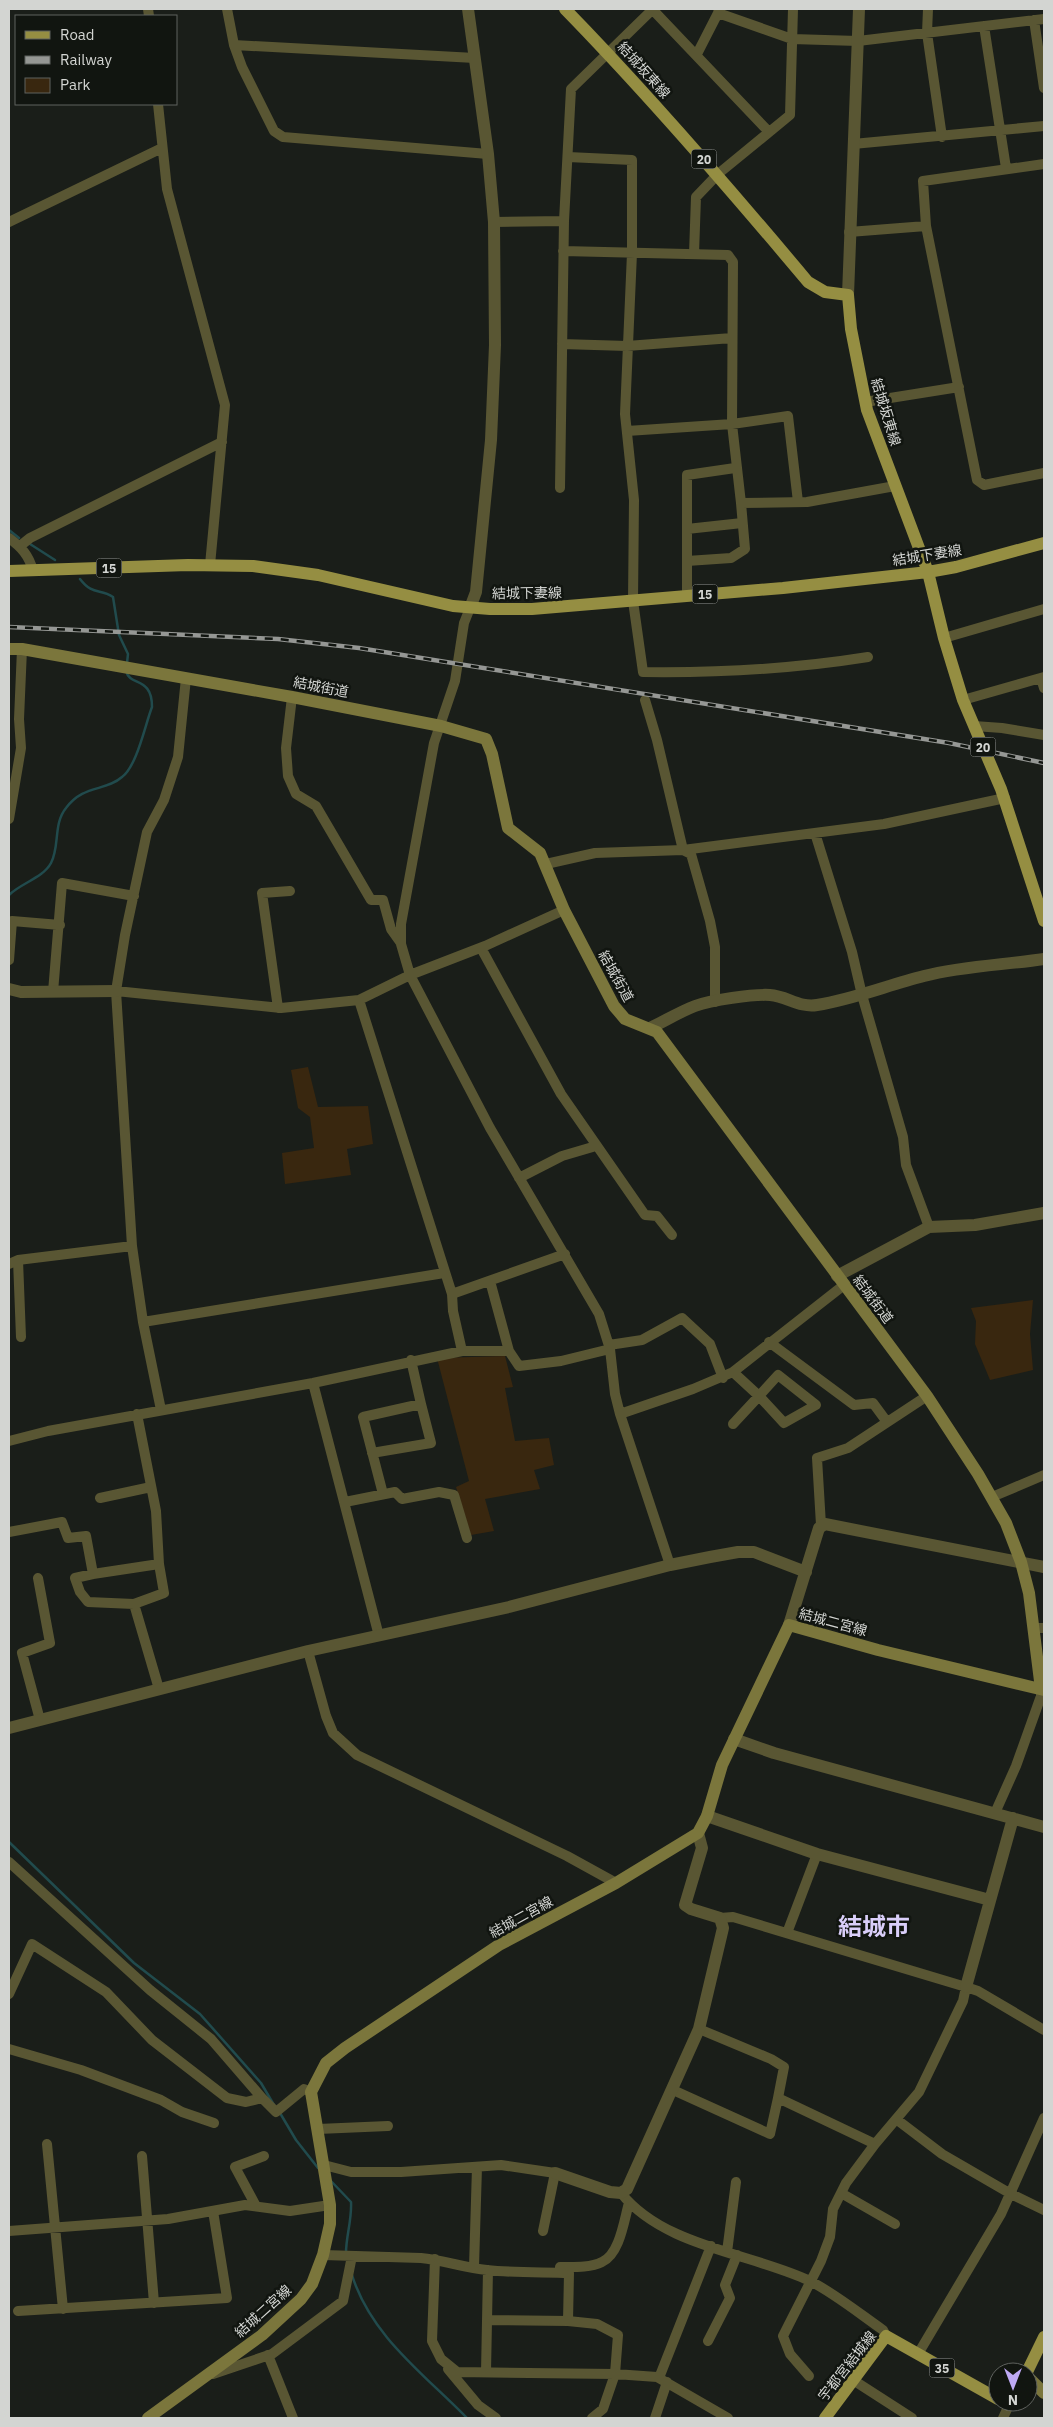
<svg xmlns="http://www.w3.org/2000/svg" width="1053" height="2427" font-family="'IBM Plex Sans','Noto Sans JP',sans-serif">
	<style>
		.green { fill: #39270f }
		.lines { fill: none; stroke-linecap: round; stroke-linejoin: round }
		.stream { stroke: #214b4d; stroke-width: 2.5 }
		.minor { stroke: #595633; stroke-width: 10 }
		.tertiary { stroke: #595633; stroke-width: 12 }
		.secondary { stroke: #7b763c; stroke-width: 12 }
		.primary { stroke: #958e42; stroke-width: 12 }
		.rail-casing { stroke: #959794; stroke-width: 4.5 }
		.rail { stroke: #111510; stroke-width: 2.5; stroke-dasharray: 8; stroke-linecap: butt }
		.labels { text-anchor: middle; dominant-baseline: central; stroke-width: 5; stroke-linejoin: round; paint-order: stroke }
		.shield { fill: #111510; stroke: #999b98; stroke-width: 1 }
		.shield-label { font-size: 12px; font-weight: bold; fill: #d3d5d2 }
		.street-label { font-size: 14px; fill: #d3d5d2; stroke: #111510 }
		.town-label { font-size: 24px; font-weight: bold; fill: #d9cef9; stroke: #111510 }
	</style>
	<rect width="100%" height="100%" fill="#1a1e19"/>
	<!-- green -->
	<path class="green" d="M 308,1067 L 318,1107 L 368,1106 L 373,1144 L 347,1149 L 351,1175 L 285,1184 L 282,1153 L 314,1148 L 310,1117 L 298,1108 L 291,1070 Z
		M 1033,1300 L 1030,1334 L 1033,1370 L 990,1380 L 975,1344 L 976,1321 L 971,1308 Z
		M 505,1356 L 513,1387 L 505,1388 L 515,1441 L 549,1438 L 554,1465 L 534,1470 L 540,1489 L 485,1499 L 494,1531 L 471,1535 L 456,1487 L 469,1481 L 437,1358 Z"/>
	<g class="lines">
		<!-- stream -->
		<path class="stream" d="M 9,530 L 19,538
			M 30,544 L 55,560
			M 80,579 C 93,596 100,588 113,597 L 119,635 L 128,654 L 127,663
			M 9,895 C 21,883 43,878 51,863 C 60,846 53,824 66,808 C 84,784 105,792 122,777 C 137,766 145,725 152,707 C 152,676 130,687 126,671
			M 9,1842 L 134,1963 L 200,2014 L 261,2083 L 274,2105
			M 280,2113 L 296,2140 L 318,2168
			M 331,2181 L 351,2202 C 352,2220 346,2236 346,2253
			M 352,2275 C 371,2336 424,2374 467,2418"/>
		<!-- minor -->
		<path class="minor" d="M 148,9 L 149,16
			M 227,9 L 234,45 L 242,67 L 274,131 L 283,137 L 488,154
			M 652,9 L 769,132
			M 719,9 L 718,13 L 792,39 L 858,41 L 1044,19
			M 928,9 L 927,33 L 942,137
			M 1034,20 L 1044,88
			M 984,26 L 1006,168
			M 234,45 L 475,58
			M 697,54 L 718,13
			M 158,104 L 167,189 L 225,405 L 210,565
			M 853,144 L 1044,126
			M 568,157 L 632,160 L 632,253 L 625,414 L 634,500 L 633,601 L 643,672 C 719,673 793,669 868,657
			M 9,222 L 162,148
			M 494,222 L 564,221
			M 926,226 L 977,480 L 984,485 L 1044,473
			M 849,232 L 926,226 L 923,181 L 1044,164
			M 563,251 L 728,255 L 733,262 L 732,424 L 741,503 L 807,502 L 895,486
			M 694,254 L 696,197 L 718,174 L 790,115 L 793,9
			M 562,344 L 627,346 L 732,338
			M 865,402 L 959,387
			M 627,431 L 732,424 L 788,416 L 798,502
			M 560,488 L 564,221 L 571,89 L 653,9
			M 687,529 L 742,523
			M 9,538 C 21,547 29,555 33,571
			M 20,546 L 30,538 L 222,442
			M 687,561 L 731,558 L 745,549 L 741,503
			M 687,596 L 687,475 L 735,468
			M 470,608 L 464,623 L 455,681 L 434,743 L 401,924 L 401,944 L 410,975 L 490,1128 L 599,1314 L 610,1349 L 615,1394 L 620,1414 L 670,1565
			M 944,638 L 1044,609
			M 1041,678 L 1044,688
			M 292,697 L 286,748 L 288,776 L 296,794 L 316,806 L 371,900 L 383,900 L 391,929 L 401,943
			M 645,700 L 657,740 L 683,850 L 691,854 L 710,921 L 715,947 L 715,1002
			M 963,700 L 1044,677
			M 974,726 L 1002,728 L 1044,735
			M 9,819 L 21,748 L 19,719 L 22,649
			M 815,833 L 852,952 L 862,995 L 903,1137 L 906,1165 L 929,1227
			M 546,864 L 595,853 L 683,850 L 884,824 L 1005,798
			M 481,948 L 561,1094 L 645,1215 L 657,1216 L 672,1235
			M 9,960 L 12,921 L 60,925
			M 116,991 L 281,1008 L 359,1000 L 410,975 L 485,946 L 564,910
			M 53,992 L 62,883 L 134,896
			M 359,1000 L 452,1294 L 453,1311 L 462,1351
			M 278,1008 L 262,893 L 290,891
			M 519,1178 L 562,1156 L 596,1146
			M 18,1260 L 21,1337
			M 9,1264 L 18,1260 L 132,1246
			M 490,1281 L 509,1351
			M 452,1294 L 565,1254
			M 143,1322 L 444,1273
			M 769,1342 L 854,1405 L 873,1403 L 887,1422
			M 609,1345 L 642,1340 L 682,1318 L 710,1344 L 723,1378
			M 778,1375 L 816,1405 L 784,1423 L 759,1396 Z
			M 313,1383 L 379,1636
			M 161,1410 L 143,1322 L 132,1246 L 116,991 L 125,935 L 147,832 L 164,800 L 178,757 L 186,678
			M 137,1414 L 156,1511 L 159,1564
			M 620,1414 L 693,1389 L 733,1372 L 844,1285
			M 733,1424 L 759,1396 L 733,1372
			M 9,1441 L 48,1431 L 313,1383 L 462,1351 L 509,1351 L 519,1366 L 561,1361 L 610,1349
			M 372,1453 L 431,1443 L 421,1404
			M 383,1494 L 363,1417 L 421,1404 L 411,1360
			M 992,1497 L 1044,1475
			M 100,1498 L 151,1487
			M 345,1502 L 395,1492 L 402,1499 L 439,1492 L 454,1495 L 467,1538
			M 821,1525 L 817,1458 L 848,1448 L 927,1396
			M 9,1532 L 62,1522 L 68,1538 L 86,1536 L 93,1574 L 75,1578 L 80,1592 L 88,1602 L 134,1604 L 159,1689
			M 93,1574 L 159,1564 L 164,1593 L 134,1604
			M 38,1578 L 50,1643 L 22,1653 L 40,1720
			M 1034,1628 L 1044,1628
			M 308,1651 L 326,1716 L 333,1733 L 357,1755 L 567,1856 L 616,1883
			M 995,1813 L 1016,1766 L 1041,1696 L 1041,1689
			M 9,1862 L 150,1990 L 211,2039 L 262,2098
			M 720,1918 L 733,1917 L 966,1987 L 978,1991 L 1044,2030
			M 787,1933 L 817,1854
			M 9,1994 L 32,1944 L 106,1992 L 152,2040 L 227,2098 L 246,2102 L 262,2098 L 276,2112 L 304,2089 L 311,2092
			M 699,2029 L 771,2059 L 784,2067 L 778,2098 L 875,2144
			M 9,2049 L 81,2070 L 161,2100 L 182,2112 L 214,2123
			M 673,2090 L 770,2134 L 778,2098
			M 896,2119 L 942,2154 L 1011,2194 L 1044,2210
			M 318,2129 L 388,2126
			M 47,2144 L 63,2309
			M 142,2156 L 154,2303
			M 324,2165 L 351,2172 L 401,2172 L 501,2165 L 555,2173 L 543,2231
			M 621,2193 C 664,2247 751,2253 810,2281 C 834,2293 860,2314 883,2330 L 886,2336
			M 841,2193 L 895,2224
			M 256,2206 L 235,2167 L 264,2156
			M 9,2231 L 168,2219 L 245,2205 L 290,2211 L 330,2205
			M 727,2252 L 736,2182
			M 323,2255 L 421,2258 C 443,2260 465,2268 487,2270 C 514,2273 542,2272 569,2273 L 568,2321 L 597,2324 L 618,2335 L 615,2374 L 457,2372 L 441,2359 L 432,2341 L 435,2259
			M 474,2267 L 477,2167
			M 560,2267 C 573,2267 590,2268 602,2262 C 620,2254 624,2220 629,2203
			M 18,2311 L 227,2298 L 213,2211
			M 487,2320 L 568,2321
			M 708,2341 L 730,2298 L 725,2285 L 737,2255
			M 918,2354 L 1001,2214 L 1044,2118
			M 268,2355 L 293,2418
			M 448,2369 L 478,2405 L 496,2418
			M 486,2372 L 488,2270
			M 213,2374 L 272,2354 L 343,2301 L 352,2256
			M 809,2376 L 790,2354 L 783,2336 L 821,2261 L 830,2237 L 833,2209 L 846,2183 L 875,2144 L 919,2092 L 963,2001 L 966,1987
			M 659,2378 L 711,2246
			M 853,2380 L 912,2418
			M 592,2418 L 603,2409 L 615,2374 L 657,2377 L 728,2418
			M 655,2418 L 667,2382
			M 1003,2418 L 1009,2405"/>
		<!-- tertiary -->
		<path class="tertiary" d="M 468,9 L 488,154 L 494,222 L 495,345 L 491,440 L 476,592 L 470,608
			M 848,295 L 859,9
			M 9,989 L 21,992 L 116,991
			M 650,1028 C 665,1021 679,1012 695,1006 C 711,1000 753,994 770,995 C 787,996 799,1008 817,1005 C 854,999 888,985 924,976 C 963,966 1004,965 1044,959
			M 837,1276 L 929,1227 L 975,1225 L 1044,1213
			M 789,1625 L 819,1528 L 825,1524 L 1044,1567
			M 9,1728 L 308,1651 L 509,1607 L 670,1565 L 710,1557 L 738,1552 L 754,1552 L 806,1572
			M 734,1739 L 774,1753 L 1044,1827
			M 707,1816 L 817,1854 L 990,1900
			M 966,1987 L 1013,1818
			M 555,2173 L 610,2192 L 621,2193 L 627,2189 L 699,2029 L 723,1928 L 720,1918 L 691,1909 L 685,1905 L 702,1848 L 698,1833"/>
		<!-- secondary -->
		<path class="secondary" d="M 9,649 L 22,649 L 292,697 L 441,726 L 486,739 L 492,754 L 508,828 L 540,853 L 564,910 L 614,1006 L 625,1019 L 657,1032 L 927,1396 L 978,1474 L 1006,1523 L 1021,1562 L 1029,1593 L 1041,1689
			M 1028,2377 L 1044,2393
			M 148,2418 L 262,2335 L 301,2299 L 312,2284 L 323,2255 L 330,2224 L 330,2205 L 311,2092 L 326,2063 L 345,2048 L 499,1945 L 616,1883 L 698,1833 L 707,1816 L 722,1765 L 789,1625 L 878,1650 L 1044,1690"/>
		<!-- primary -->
		<path class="primary" d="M 565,9 C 650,96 730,189 808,282 L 825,292 L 848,295 L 851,329 L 867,410 L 928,572 L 944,638 L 963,700 L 1001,789 L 1044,921
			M 9,571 L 188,565 L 253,566 L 318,575 L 453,606 L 490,609 L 532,609 L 783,588 L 928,572 L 956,567 L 1044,543
			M 1027,2372 L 1044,2337
			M 1004,2402 L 1009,2405 L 1011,2402
			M 825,2418 L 886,2336 L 998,2399"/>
		<!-- rail casing -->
		<g class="rail-casing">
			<path id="rail" d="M 9,627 L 278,639 L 359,648 L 949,743 L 1044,763"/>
		</g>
		<!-- rail -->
		<use href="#rail" class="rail"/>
	</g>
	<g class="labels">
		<!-- shield labels -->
		<g class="shield">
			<rect x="691.5" y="149.5" width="25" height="19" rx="4"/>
			<rect x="96.5" y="558.5" width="25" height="19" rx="4"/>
			<rect x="692.5" y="584.5" width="25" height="19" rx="4"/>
			<rect x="970.5" y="737.5" width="25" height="19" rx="4"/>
			<rect x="929.5" y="2358.5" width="25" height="19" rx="4"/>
		</g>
		<g class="shield-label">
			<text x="704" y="159">20</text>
			<text x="109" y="568">15</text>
			<text x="705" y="594">15</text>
			<text x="983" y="747">20</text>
			<text x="942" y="2368">35</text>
		</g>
		<!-- street labels -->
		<g class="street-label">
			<text transform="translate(644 70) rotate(48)">結城坂東線</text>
			<text transform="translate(886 412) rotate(73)">結城坂東線</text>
			<text transform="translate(927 555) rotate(-9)">結城下妻線</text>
			<text transform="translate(527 593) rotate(-1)">結城下妻線</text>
			<text transform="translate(321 687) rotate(11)">結城街道</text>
			<text transform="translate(616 976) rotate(61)">結城街道</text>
			<text transform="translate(873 1299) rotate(53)">結城街道</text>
			<text transform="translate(833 1622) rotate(15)">結城二宮線</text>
			<text transform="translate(521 1917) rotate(-29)">結城二宮線</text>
			<text transform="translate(263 2311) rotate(-42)">結城二宮線</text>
			<text transform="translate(847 2366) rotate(-52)">宇都宮結城線</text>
		</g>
		<!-- town labels -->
		<g class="town-label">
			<text x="874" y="1926">結城市</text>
		</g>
	</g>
	<!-- border -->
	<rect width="1053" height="2427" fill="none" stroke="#d3d5d2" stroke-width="20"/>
	<!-- legend -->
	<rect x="15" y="15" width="162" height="90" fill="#111510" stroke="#5f625e"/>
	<rect x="25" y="31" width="25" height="8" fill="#958e42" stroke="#5f625e"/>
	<text x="60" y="40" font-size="15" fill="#d3d5d2">Road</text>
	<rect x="25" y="56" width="25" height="8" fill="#959794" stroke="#5f625e"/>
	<text x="60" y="65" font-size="15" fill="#d3d5d2">Railway</text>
	<rect x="25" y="78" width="25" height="15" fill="#39270f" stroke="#5f625e"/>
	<text x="60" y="90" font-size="15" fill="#d3d5d2">Park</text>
	<!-- north arrow -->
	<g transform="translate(1013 2387) rotate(180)"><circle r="24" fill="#111510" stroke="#5f625e"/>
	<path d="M0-4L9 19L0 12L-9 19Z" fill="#bea9f4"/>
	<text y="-8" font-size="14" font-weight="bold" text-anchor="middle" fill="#d3d5d2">N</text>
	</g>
</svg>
